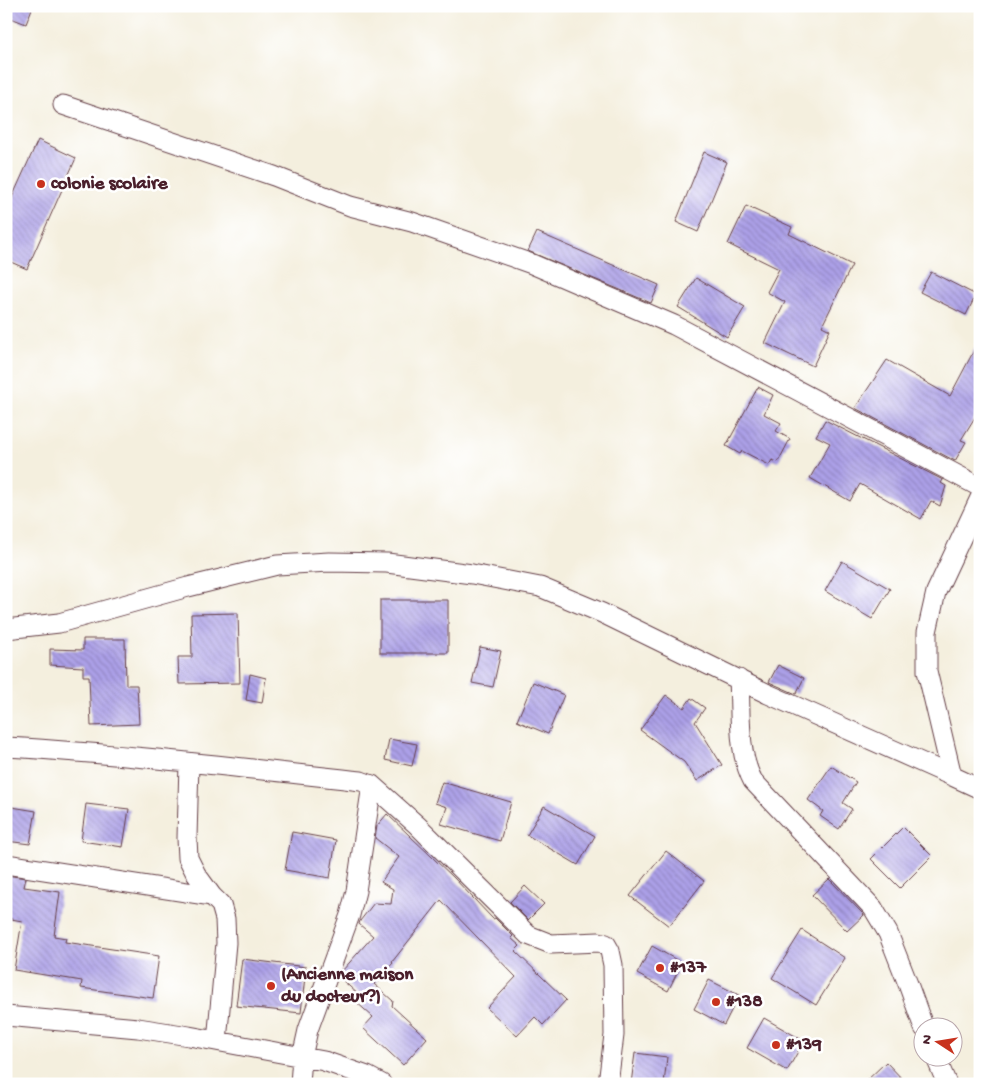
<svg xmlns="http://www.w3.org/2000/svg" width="986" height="1090" font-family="'Gochi Hand',sans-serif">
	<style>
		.building { fill: url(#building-back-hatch) }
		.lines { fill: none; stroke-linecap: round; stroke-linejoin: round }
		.minor-casing { stroke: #643e46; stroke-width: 21 }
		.minor { stroke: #fff; stroke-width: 19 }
		.poi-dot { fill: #c8321e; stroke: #fff; stroke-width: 2 }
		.labels { text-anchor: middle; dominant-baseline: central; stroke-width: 5; stroke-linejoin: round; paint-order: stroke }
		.poi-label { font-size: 19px; font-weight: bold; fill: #4a1f2b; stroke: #fff; text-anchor: start }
	</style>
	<defs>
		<pattern id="building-back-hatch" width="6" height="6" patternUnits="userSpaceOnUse" patternTransform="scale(1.25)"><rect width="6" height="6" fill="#aca0e8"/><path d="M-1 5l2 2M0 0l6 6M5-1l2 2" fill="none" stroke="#8e82bc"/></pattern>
	</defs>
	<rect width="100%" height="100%" fill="#fff"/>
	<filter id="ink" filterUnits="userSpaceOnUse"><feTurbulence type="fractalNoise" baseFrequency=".02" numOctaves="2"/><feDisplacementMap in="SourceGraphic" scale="10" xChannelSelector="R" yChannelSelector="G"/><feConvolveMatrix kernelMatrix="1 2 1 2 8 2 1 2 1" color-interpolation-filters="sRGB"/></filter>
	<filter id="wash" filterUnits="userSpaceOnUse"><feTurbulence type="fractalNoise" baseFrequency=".0096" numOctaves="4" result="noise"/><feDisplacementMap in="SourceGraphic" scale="20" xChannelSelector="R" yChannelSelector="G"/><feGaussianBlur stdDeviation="1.12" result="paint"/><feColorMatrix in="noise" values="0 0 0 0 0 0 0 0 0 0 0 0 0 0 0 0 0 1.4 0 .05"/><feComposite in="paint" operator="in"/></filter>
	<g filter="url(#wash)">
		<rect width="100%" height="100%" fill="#f4efde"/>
		<g id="blocks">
			<!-- building -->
			<path class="building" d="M 6,6 L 33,6 L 26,24 L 6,16 Z
				M 38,140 L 76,158 L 27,269 L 6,260 L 6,211 Z
				M 704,152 L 727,162 L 698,232 L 676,222 Z
				M 746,206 L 792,227 L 789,234 L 852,265 L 822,326 L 830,330 L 813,366 L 765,343 L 785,302 L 767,292 L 779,269 L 728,244 Z
				M 537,232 L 659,285 L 651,303 L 528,251 Z
				M 931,272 L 976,295 L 966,315 L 920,292 Z
				M 696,278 L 745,307 L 727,337 L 678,307 Z
				M 980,339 L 980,409 L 961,440 L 966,442 L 955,461 L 855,408 L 887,360 L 950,396 Z
				M 758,387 L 773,395 L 764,414 L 781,423 L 776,431 L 790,439 L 778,462 L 772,460 L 769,465 L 742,451 L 740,454 L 726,446 Z
				M 825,420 L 943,480 L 941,483 L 946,486 L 940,506 L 931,501 L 921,519 L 860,484 L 850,501 L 810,478 L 830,443 L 816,436 Z
				M 842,561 L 890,589 L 872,619 L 825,591 Z
				M 380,600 L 448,600 L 448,653 L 380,653 Z
				M 238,613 L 240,683 L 179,684 L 178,657 L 192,657 L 191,614 Z
				M 83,639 L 125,639 L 126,685 L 137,685 L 139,724 L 91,726 L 89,676 L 83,676 L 83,667 L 50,665 L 50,649 L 83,650 Z
				M 480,647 L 501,651 L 493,687 L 472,683 Z
				M 778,665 L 804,678 L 796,694 L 769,682 Z
				M 250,674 L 266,678 L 262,703 L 246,700 Z
				M 533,682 L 564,695 L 548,734 L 517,721 Z
				M 666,695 L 684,708 L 691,698 L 705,708 L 695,722 L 722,765 L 697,781 L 684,762 L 640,730 Z
				M 389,739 L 417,744 L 412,766 L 385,760 Z
				M 831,766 L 856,782 L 843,803 L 852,809 L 839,829 L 820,816 L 823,811 L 808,800 Z
				M 442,782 L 511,802 L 500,841 L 441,824 L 447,807 L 435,803 Z
				M 86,804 L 129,809 L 123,847 L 81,841 Z
				M 6,806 L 36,811 L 30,844 L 6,841 Z
				M 544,806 L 595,836 L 578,865 L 527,835 Z
				M 387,814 L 454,878 L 493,919 L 495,918 L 513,936 L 511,938 L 520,946 L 515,951 L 566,1000 L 543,1025 L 535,1017 L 517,1036 L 487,1008 L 516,977 L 441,900 L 392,962 L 393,963 L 374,984 L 393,1001 L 392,1006 L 427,1038 L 403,1065 L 363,1028 L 373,1017 L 355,1001 L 360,996 L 339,977 L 342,971 L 373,936 L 359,924 L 360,921 L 374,903 L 391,904 L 393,889 L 381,882 L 399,857 L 375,838 L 377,826 Z
				M 903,827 L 932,856 L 900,888 L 871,859 Z
				M 292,832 L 336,840 L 330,878 L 285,870 Z
				M 666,851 L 704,881 L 669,926 L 630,896 Z
				M 6,875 L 26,878 L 24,887 L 60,892 L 54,936 L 66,938 L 65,942 L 159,956 L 153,998 L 81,988 L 82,981 L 14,970 L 22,921 L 6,918 Z
				M 829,879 L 864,915 L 847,931 L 812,895 Z
				M 525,886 L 544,904 L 528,920 L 510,902 Z
				M 802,930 L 845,958 L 816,1005 L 772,978 Z
				M 652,946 L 682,963 L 668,991 L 637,974 Z
				M 242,959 L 306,967 L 301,1013 L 236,1006 Z
				M 709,980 L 739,995 L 724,1025 L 694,1009 Z
				M 764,1018 L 804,1041 L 787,1071 L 747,1048 Z
				M 635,1053 L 667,1057 L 664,1084 L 631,1084 Z
				M 886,1062 L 907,1084 L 863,1084 Z"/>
		</g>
	</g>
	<g filter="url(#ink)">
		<use href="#blocks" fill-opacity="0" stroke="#643e46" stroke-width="1"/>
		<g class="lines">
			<!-- minor casing -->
			<g class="minor-casing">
				<path id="minor" d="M 63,105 L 274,176 L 350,206 L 412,222 L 532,264 L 674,325 L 980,487
					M 980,498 L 936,592 L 927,632 L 927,671 L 952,776 L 980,789
					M 6,629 L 59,623 L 188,587 L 277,565 L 329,562 L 387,563 L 472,574 L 540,587 L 602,613 L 768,694 L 952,776
					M 739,679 C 741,712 737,751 753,781 L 873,908 L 888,933 L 908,984 L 924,1028
					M 6,747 C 125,754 243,768 361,781 L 372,785 L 417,825 L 528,935 L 551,944 L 599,942 L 606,944 L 610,951 L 613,965 L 614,1035 L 608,1084
					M 189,763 L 187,838 L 188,858 L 196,874 L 212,896
					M 6,864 L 212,896 L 221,905 L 225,919 L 226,943 L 217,1041
					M 6,1016 L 138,1028 L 189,1036 L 324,1061 L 367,1076 L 382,1084
					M 936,1058 L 947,1084
					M 300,1084 L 302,1057 L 308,1030 L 350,915 L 356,891 L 372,785"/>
			</g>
			<!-- minor -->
			<use href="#minor" class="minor"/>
		</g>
	</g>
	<!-- markers -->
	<g class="poi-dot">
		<circle cx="41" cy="184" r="5"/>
		<circle cx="660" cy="968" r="5"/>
		<circle cx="271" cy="986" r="5"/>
		<circle cx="716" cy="1002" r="5"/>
		<circle cx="776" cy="1045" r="5"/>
	</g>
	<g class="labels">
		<!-- poi labels -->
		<g class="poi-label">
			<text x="51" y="184">colonie scolaire</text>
			<text x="670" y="968">#137</text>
			<text x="281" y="975">(Ancienne maison<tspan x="281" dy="22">du docteur?)</tspan></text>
			<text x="726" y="1002">#138</text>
			<text x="786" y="1045">#139</text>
		</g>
	</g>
	<!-- margin -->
	<rect width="986" height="1090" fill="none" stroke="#fff" stroke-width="25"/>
	<!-- north arrow -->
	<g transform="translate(938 1042) rotate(282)"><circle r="24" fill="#ffffff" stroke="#b7a5aa"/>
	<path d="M0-4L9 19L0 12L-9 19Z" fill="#c8321e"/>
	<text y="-8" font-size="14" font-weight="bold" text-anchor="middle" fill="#4a1f2b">N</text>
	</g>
</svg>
